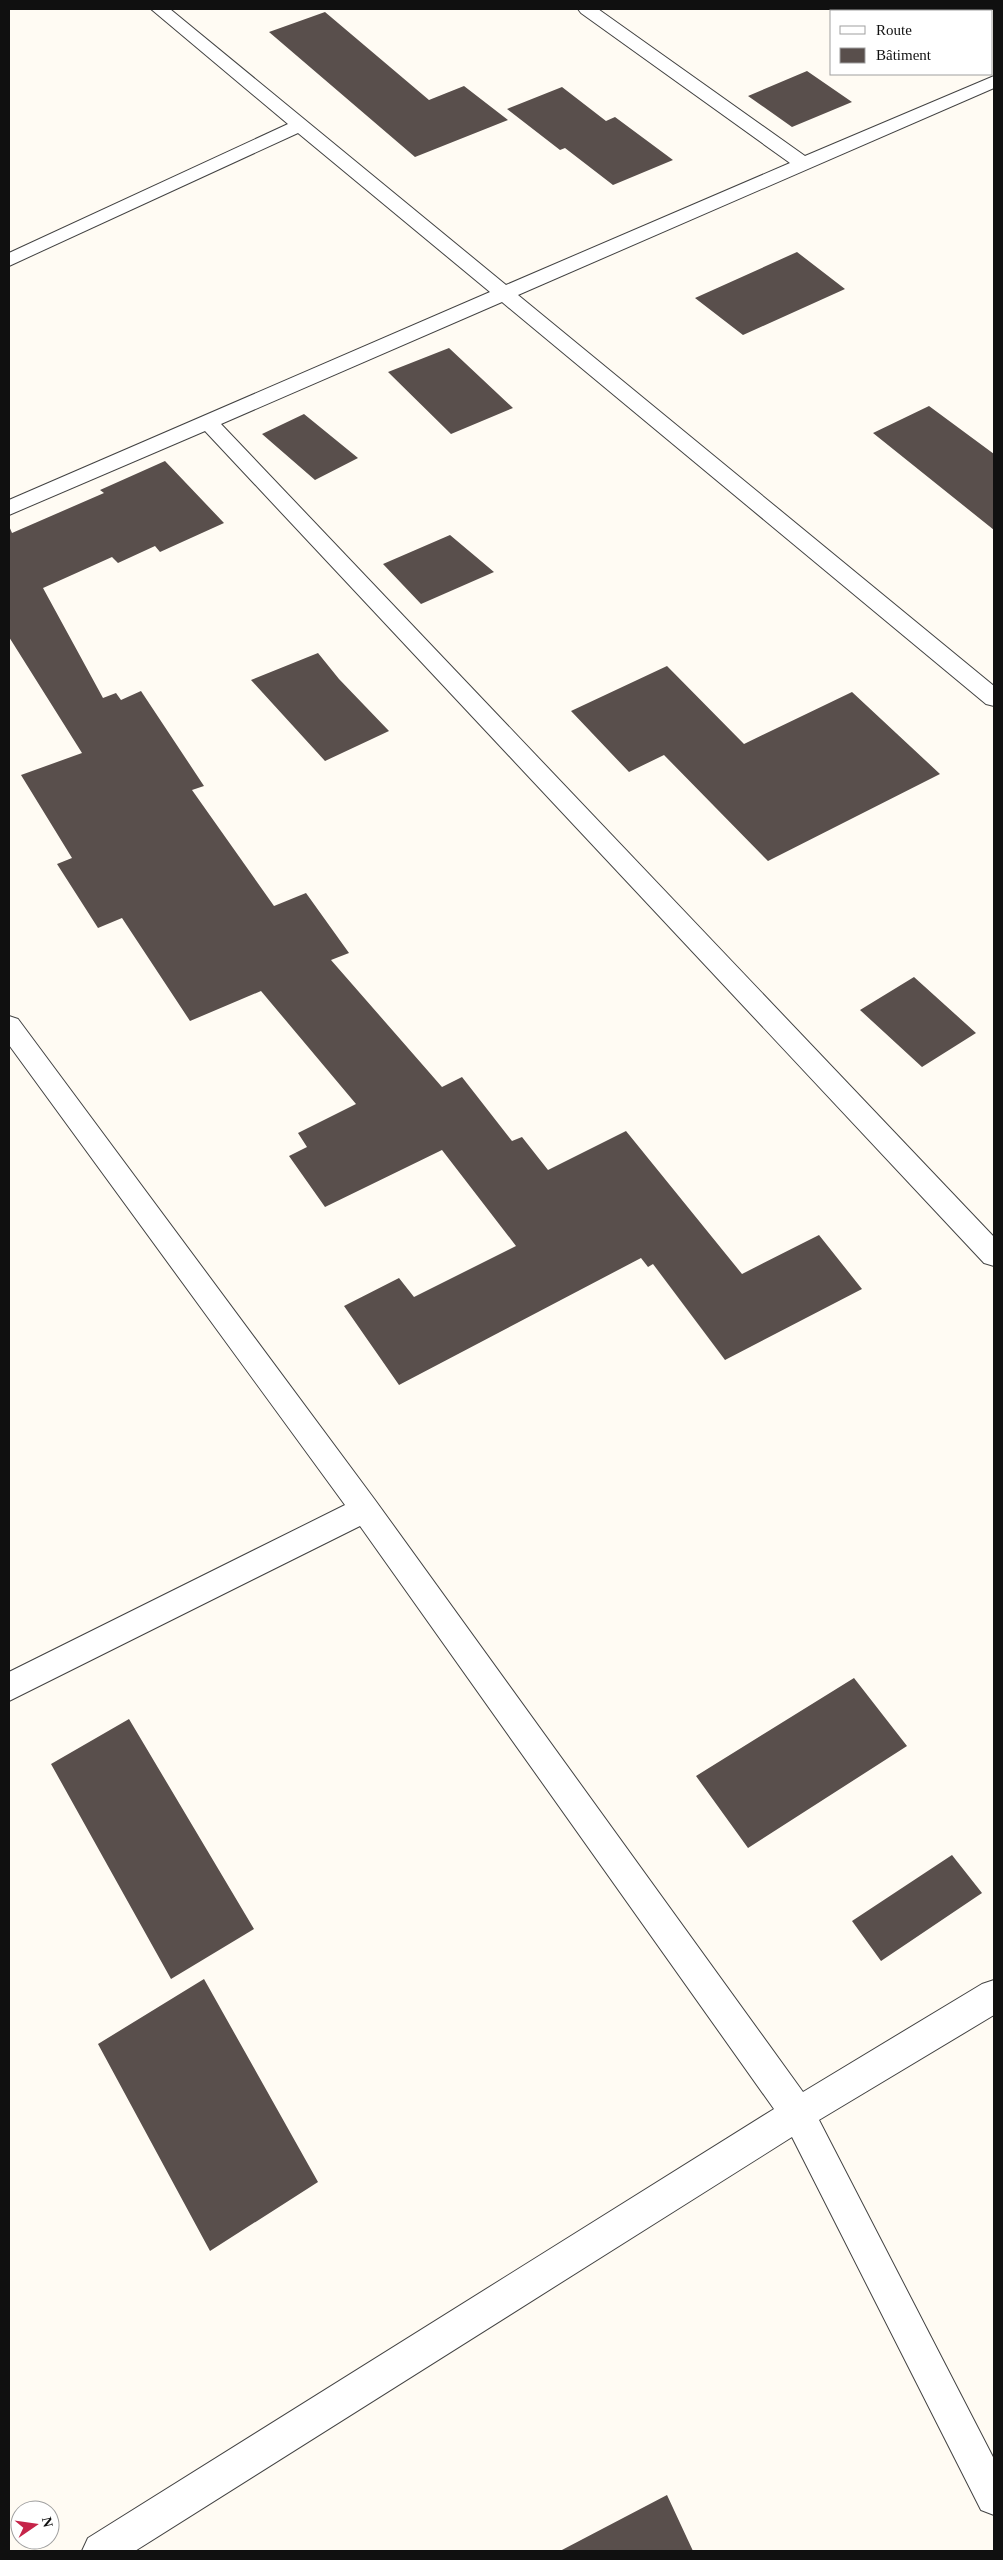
<svg xmlns="http://www.w3.org/2000/svg" width="1003" height="2560" font-family="'Times New Roman',serif">
	<style>
		.building { fill: #594f4c }
		.lines { fill: none; stroke-linecap: round; stroke-linejoin: round }
		.minor-casing { stroke: #434343; stroke-width: 2 }
		.minor { fill: #fff; fill-rule: evenodd }
	</style>
	<rect width="100%" height="100%" fill="#fffbf3"/>
	<!-- building -->
	<path class="building" d="M 325,12 L 429,100 L 464,86 L 508,120 L 415,157 L 269,32 Z
		M 807,71 L 852,102 L 792,127 L 748,96 Z
		M 562,87 L 606,121 L 615,117 L 673,160 L 613,185 L 565,148 L 560,150 L 507,109 Z
		M 797,252 L 845,289 L 743,335 L 695,298 Z
		M 449,348 L 513,408 L 451,434 L 388,372 Z
		M 929,406 L 994,454 L 994,530 L 873,433 Z
		M 304,414 L 358,458 L 315,480 L 262,434 Z
		M 165,461 L 224,523 L 160,552 L 155,546 L 118,563 L 112,557 L 43,588 L 103,698 L 116,693 L 121,700 L 141,691 L 204,786 L 192,790 L 274,906 L 306,893 L 349,953 L 331,960 L 442,1087 L 462,1077 L 512,1141 L 522,1137 L 548,1170 L 626,1131 L 742,1274 L 819,1235 L 862,1289 L 725,1360 L 653,1264 L 648,1267 L 641,1258 L 399,1385 L 344,1306 L 399,1278 L 414,1297 L 516,1246 L 442,1150 L 325,1207 L 289,1156 L 307,1147 L 298,1133 L 356,1104 L 261,991 L 190,1021 L 122,918 L 98,928 L 57,864 L 72,858 L 21,775 L 82,753 L 9,637 L 9,526 L 12,533 L 104,493 L 100,490 Z
		M 450,535 L 494,572 L 421,604 L 383,564 Z
		M 318,653 L 339,679 L 389,731 L 325,761 L 251,680 Z
		M 667,666 L 744,744 L 852,692 L 940,774 L 768,861 L 664,755 L 629,772 L 571,711 Z
		M 914,977 L 976,1033 L 922,1067 L 860,1010 Z
		M 854,1678 L 907,1746 L 748,1848 L 696,1776 Z
		M 129,1719 L 254,1929 L 171,1979 L 51,1764 Z
		M 952,1855 L 982,1893 L 881,1961 L 852,1921 Z
		M 204,1979 L 318,2182 L 210,2251 L 98,2044 Z
		M 667,2495 L 693,2551 L 560,2551 Z"/>
	<g class="lines">
		<!-- minor casing -->
		<g class="minor-casing">
			<path id="minor" d="M 151,9 L 170,9 L 506,285 L 790,163 L 581,13 L 578,9 L 598,9 L 805,156 L 994,76 L 994,88 L 518,295 L 994,686 L 994,706 L 986,704 L 502,302 L 221,424 L 994,1237 L 994,1266 L 984,1263 L 205,431 L 9,515 L 9,500 L 490,292 L 298,133 L 9,266 L 9,253 L 288,124 Z
				M 9,1016 L 18,1019 L 375,1500 L 803,2092 L 982,1984 L 994,1980 L 994,2015 L 819,2120 L 994,2459 L 994,2515 L 981,2510 L 792,2137 L 135,2551 L 82,2551 L 88,2538 L 774,2109 L 360,1526 L 9,1701 L 9,1672 L 345,1505 L 9,1045 Z"/>
		</g>
		<!-- minor -->
		<use href="#minor" class="minor"/>
	</g>
	<!-- border -->
	<rect width="1003" height="2560" fill="none" stroke="#101010" stroke-width="20"/>
	<!-- legend -->
	<rect x="830" y="10" width="162" height="65" fill="#ffffff" stroke="#9f9f9f"/>
	<rect x="840" y="26" width="25" height="8" fill="#ffffff" stroke="#9f9f9f"/>
	<text x="876" y="35" font-size="15" fill="#101010">Route</text>
	<rect x="840" y="48" width="25" height="15" fill="#594f4c" stroke="#9f9f9f"/>
	<text x="876" y="60" font-size="15" fill="#101010">Bâtiment</text>
	<!-- north arrow -->
	<g transform="translate(35 2525) rotate(77)"><circle r="24" fill="#ffffff" stroke="#9f9f9f"/>
	<path d="M0-4L9 19L0 12L-9 19Z" fill="#c52449"/>
	<text y="-8" font-size="14" font-weight="bold" text-anchor="middle" fill="#101010">N</text>
	</g>
</svg>
